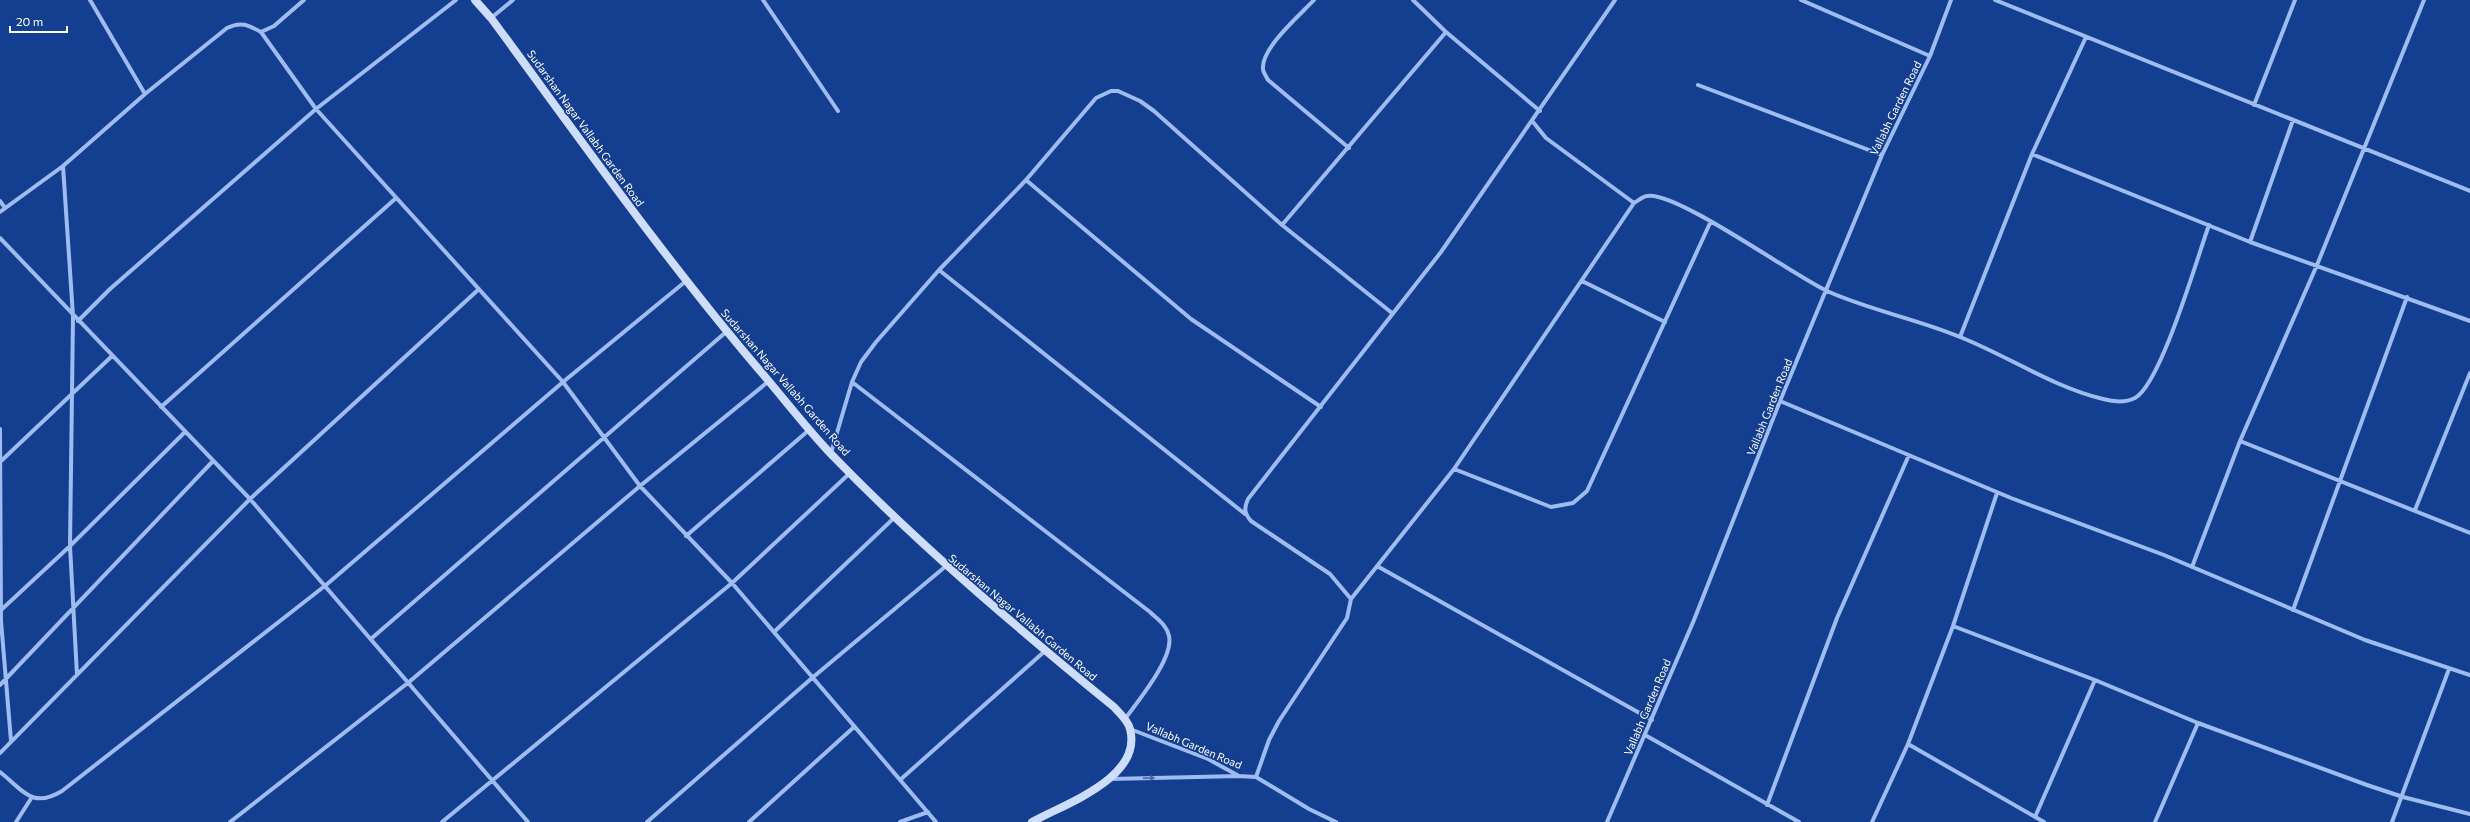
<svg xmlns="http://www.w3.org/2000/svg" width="2470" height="822" font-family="Commissioner,sans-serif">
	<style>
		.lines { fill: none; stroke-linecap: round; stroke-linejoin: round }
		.street { stroke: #9fbcf1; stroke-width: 4 }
		.secondary { stroke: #cdddfb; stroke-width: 8 }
		.oneway { fill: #456ab1 }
		.labels { text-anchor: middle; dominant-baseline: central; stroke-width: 3.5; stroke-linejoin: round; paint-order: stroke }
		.street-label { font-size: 11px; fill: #fff; stroke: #143e8f }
	</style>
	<rect width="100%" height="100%" fill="#143e8f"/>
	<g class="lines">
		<!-- street -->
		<path class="street" d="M 90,0 L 145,94
			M 763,0 L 838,111
			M 1314,0 C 1300,15 1261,48 1263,69 C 1263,72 1266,76 1268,80 L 1349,148
			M 1413,0 L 1446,32 L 1540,111
			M 1801,0 L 1930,56
			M 1995,0 L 2470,191
			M 491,18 L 513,0
			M 261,32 L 316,109 L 563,382 L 640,486 L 732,583 L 936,822
			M 1698,85 L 1882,155
			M 2254,105 L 2295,0
			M 1533,122 L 1546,138 L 1634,203
			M 2032,154 L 2250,242 L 2470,321
			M 63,166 L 73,316 L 70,546 L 77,675
			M 1026,180 L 1191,319 L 1321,407
			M 0,201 L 5,208
			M 0,212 L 63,166 L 145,94 L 227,28 C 241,21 248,25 261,32 L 274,26 L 304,0
			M 1282,225 L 1446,32
			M 0,238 L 250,499 L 528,822
			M 2250,242 L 2293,120
			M 939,270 L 1245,514
			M 1582,281 L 1665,322
			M 78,321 L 110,289 L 316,109 L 456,0
			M 1960,337 L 2032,154 L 2086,37
			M 852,382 L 1150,612 C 1157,619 1167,625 1169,636 C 1174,658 1138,701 1125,719
			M 1780,401 L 2011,498 L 2164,555 L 2365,640 L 2470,675
			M 161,407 L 395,199
			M 0,429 L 1,621 L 11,741
			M 2240,441 L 2470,533
			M 831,453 L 852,382 L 861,362 L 876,342 L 939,270 L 1026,180 L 1096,98 L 1111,91 L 1118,91 L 1140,101 L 1154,111 L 1282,225 L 1392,313
			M 0,462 L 112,356
			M 1454,469 L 1634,203 C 1638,201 1643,196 1647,196 C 1675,190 1794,276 1827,291 C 1869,310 1917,319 1960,337 C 2008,356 2053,387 2103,399 C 2114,402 2125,403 2135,398 C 2161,384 2197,258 2209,225
			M 2415,510 L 2470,373
			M 686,536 L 809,430
			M 1377,566 L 1652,720
			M 2192,567 L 2240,441 L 2317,265 L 2424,0
			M 1351,599 L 1454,469 L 1551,507 L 1573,503 L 1587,491 L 1711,221
			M 1,610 L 70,546 L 185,432
			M 2293,610 L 2407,297
			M 1953,626 L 2095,680 L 2198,723 L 2367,785 L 2403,797 L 2470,814
			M 774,632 L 895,517
			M 372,638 L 726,332
			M 0,685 L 213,461
			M 1130,729 L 1208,759 L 1239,776 L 1256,777 L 1309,809 L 1336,822
			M 1645,735 L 1799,822
			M 1908,744 L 2044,822
			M 0,753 L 250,499 L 479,289
			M 0,772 C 24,791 32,809 62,791 L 326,585 L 563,382 L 686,281
			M 1256,777 L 1269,740 L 1279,721 L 1347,618 L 1351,599 L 1330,574 L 1251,521 C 1244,513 1244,508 1248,499 L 1441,252 L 1615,0
			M 1110,779 L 1239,776
			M 900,780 L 1045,651
			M 1767,805 L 1837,618 L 1909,455
			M 2035,817 L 2095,680
			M 16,822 L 32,797
			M 230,822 L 409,682 L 640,486 L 769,381
			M 442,822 L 732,583 L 850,473
			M 647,822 L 812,678 L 946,566
			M 749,822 L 854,727
			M 900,822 L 928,812
			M 1607,822 L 1694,620 L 1780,401 L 1882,155 L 1930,56 L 1951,0
			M 1872,822 L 1908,744 L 1953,626 L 1997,493
			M 2155,822 L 2198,723
			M 2392,822 L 2449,669"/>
		<!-- secondary -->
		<path class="secondary" d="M 475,0 L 491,18 C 581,140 668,264 767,379 C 788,404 808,430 831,454 C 919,545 1015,626 1114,707 C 1119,713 1128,720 1130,729 C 1143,778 1064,804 1032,822"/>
	</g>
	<!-- one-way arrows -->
	<defs><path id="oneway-solid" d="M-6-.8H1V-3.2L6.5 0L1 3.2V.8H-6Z"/></defs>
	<use class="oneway" href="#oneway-solid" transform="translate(1149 778) rotate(-1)"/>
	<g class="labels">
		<!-- street labels -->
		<g class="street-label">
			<text transform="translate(1895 108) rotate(-64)">Vallabh Garden Road</text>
			<text transform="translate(586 128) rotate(54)">Sudarshan Nagar Vallabh Garden Road</text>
			<text transform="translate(786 382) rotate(49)">Sudarshan Nagar Vallabh Garden Road</text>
			<text transform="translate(1769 407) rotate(-68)">Vallabh Garden Road</text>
			<text transform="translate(1023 617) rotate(40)">Sudarshan Nagar Vallabh Garden Road</text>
			<text transform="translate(1647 707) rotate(-67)">Vallabh Garden Road</text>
			<text transform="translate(1194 745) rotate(23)">Vallabh Garden Road</text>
		</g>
	</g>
	<!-- scale -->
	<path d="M10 26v6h57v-6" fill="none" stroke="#ffffff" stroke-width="2"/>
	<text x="16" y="26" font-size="12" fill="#ffffff" stroke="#143e8f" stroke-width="3" paint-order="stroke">20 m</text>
</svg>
